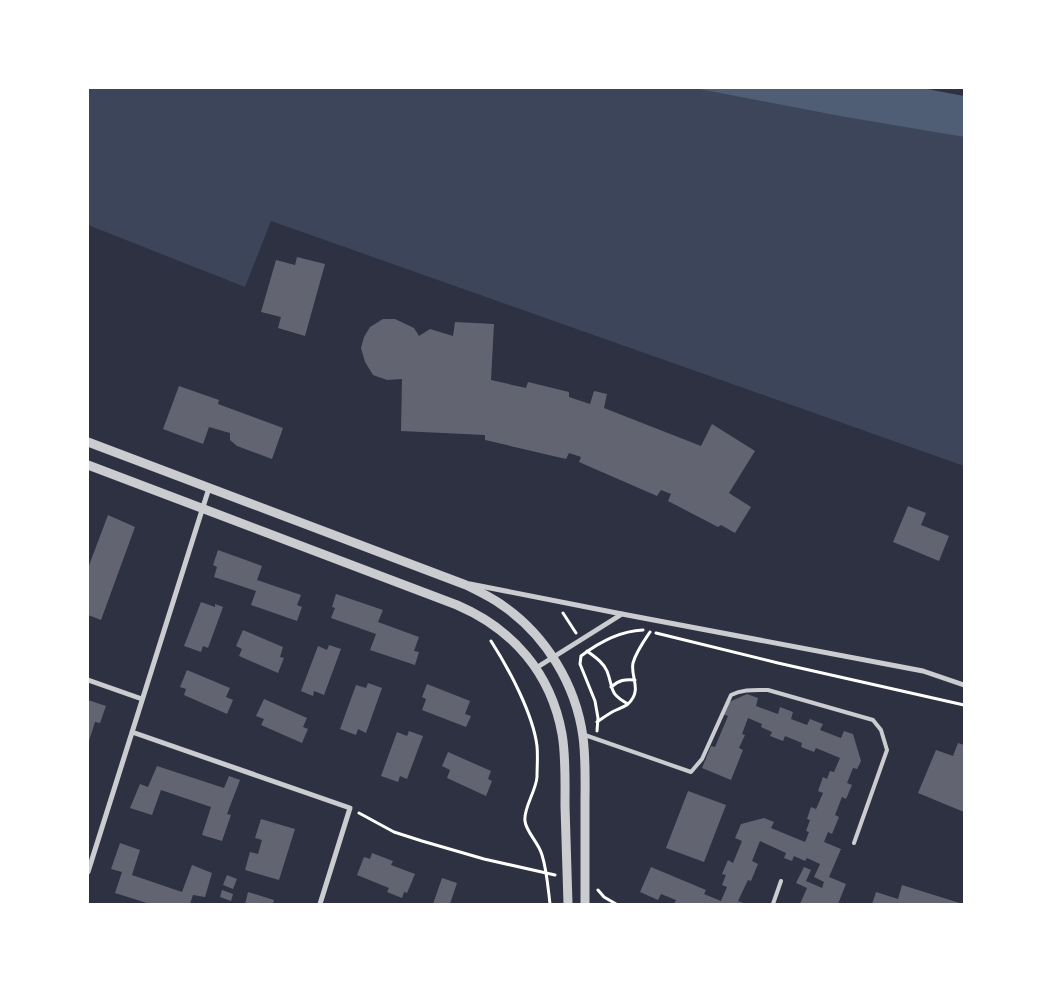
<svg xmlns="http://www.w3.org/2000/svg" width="1052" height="992" font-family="'Fira Sans Condensed',sans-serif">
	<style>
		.green { fill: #3c4559 }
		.water { fill: #4f5d75 }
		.building { fill: #626471 }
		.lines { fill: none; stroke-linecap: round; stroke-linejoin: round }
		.path { stroke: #fff; stroke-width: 3 }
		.service { stroke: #caccd0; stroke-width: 4 }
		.minor { stroke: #caccd0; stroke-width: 5 }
		.tertiary { stroke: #caccd0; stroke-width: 9 }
	</style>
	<rect width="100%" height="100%" fill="#2d3142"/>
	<!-- green -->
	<path class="green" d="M 88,88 L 709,88 L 964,137 L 964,466 L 271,221 L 245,287 L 88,225 Z"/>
	<!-- water -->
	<path class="water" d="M 694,88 L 922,88 L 964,96 L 964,137 L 840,116 Z"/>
	<!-- building -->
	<path class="building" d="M 297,257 L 325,264 L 305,336 L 278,328 L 281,317 L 261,312 L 276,260 L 295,265 Z
		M 383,319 L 395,319 L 414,328 L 419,336 L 430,329 L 453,336 L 455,322 L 494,324 L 491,380 L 526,388 L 528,382 L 569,392 L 569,397 L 590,404 L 594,391 L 607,394 L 604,408 L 701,446 L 712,424 L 755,451 L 729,493 L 751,507 L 735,533 L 721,525 L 718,527 L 668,501 L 671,494 L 661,490 L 657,496 L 579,462 L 581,457 L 569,453 L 566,459 L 485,440 L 485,435 L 401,431 L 402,379 L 387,380 L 373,375 L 365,362 L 361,348 L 364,337 L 370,327 Z
		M 179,386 L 219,400 L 218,404 L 283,428 L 272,459 L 237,446 L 230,440 L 230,433 L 209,427 L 203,444 L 163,429 Z
		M 908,506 L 926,513 L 921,525 L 949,536 L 939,561 L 893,542 Z
		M 108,515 L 135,527 L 101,620 L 88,615 L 88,568 Z
		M 218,550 L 262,566 L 257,580 L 301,595 L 297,605 L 302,607 L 297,621 L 251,605 L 256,591 L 214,577 L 217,567 L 213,565 Z
		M 336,594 L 383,610 L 378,622 L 419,637 L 414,651 L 419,652 L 415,665 L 370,650 L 376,634 L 331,618 L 335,608 L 332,607 Z
		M 201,602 L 215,607 L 215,604 L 223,607 L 208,648 L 203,646 L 201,652 L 184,646 Z
		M 243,630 L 283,647 L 280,657 L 284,658 L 278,673 L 239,656 L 242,649 L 236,646 Z
		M 329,645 L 341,649 L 324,695 L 314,691 L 313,696 L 301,691 L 318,646 L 327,650 Z
		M 187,670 L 230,688 L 226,697 L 233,700 L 227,714 L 184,695 L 186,689 L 180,687 Z
		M 368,683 L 382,688 L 366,733 L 358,729 L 356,735 L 340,729 L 356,685 L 366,688 Z
		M 427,684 L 470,701 L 465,714 L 471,716 L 466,727 L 422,710 L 426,699 L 422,697 Z
		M 747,694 L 758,698 L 756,706 L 778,714 L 780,707 L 793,712 L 791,719 L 807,725 L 810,719 L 823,724 L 820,730 L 841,738 L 844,731 L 853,734 L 861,761 L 857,769 L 853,768 L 847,783 L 852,785 L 846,799 L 842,797 L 835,815 L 839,817 L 832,834 L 828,832 L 824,842 L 841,849 L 829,877 L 846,884 L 838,904 L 800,904 L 807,888 L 796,883 L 804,867 L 811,870 L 806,881 L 822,888 L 824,882 L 814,877 L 820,864 L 807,858 L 805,861 L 794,856 L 792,861 L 784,858 L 786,853 L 760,841 L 752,861 L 758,864 L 751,881 L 748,880 L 738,901 L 746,904 L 674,904 L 676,900 L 661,894 L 658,900 L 640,892 L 651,867 L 706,890 L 704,894 L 721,901 L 727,887 L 722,885 L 726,875 L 722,874 L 728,860 L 733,863 L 742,841 L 735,838 L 741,824 L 764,818 L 774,822 L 771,828 L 805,842 L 809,832 L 806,831 L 810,820 L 807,819 L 811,807 L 816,809 L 823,793 L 818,791 L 823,777 L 827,779 L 830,771 L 834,772 L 840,758 L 816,748 L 814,752 L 801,747 L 802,743 L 785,736 L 783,741 L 770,736 L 772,732 L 761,727 L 762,724 L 748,718 L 742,734 L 745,735 L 739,748 L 743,750 L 731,780 L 702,768 L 711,746 L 715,747 L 728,716 L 722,714 L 727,703 Z
		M 264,699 L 307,718 L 303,727 L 308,729 L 302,743 L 261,725 L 264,719 L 256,716 Z
		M 88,700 L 106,706 L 100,723 L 95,722 L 88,744 Z
		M 409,731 L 423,736 L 407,779 L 400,776 L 398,782 L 381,776 L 397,732 L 407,736 Z
		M 958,743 L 964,745 L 964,812 L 918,793 L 936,750 L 953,756 Z
		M 448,752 L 491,771 L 488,779 L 492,781 L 486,796 L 447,778 L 450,770 L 442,766 Z
		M 157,766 L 224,788 L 229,776 L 240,780 L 227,814 L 231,815 L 222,841 L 202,835 L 211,807 L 161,790 L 152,815 L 130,808 L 140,784 L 148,787 Z
		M 688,791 L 726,805 L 704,862 L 666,848 Z
		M 261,819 L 295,829 L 279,880 L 245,870 L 250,852 L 258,854 L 262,840 L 255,838 Z
		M 120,843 L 140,850 L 132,875 L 182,892 L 192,865 L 212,873 L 205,897 L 193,895 L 190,904 L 150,904 L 115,893 L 122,872 L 111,869 Z
		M 372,853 L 393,861 L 391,865 L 415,874 L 407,893 L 404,892 L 402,898 L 387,892 L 389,888 L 357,875 L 364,857 L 370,859 Z
		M 227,875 L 237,879 L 233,889 L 223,885 Z
		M 442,878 L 457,883 L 450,904 L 433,904 Z
		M 902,885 L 963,904 L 872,904 L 876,892 L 898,899 Z
		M 222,890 L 233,894 L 231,901 L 220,897 Z
		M 248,892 L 274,900 L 273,904 L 245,904 Z"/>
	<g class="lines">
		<!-- path -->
		<path class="path" d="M 563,613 L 576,633
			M 656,633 L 778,663 L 964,705
			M 491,641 C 509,669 533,714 537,746 C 538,756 537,767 537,777 C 536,791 523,809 525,821 C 526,832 539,843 542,855 C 547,871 548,888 550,904
			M 587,651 C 595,657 603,662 607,671 C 614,689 608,693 628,704
			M 611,687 C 619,680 625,679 635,680
			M 597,722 C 603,718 608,714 614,711 C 618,709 624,707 628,704 C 643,690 630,677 633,663 C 636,652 644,641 650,632
			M 597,731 L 598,718 L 595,701 L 580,664 L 581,656 C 598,643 621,631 643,630
			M 359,813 L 394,832 L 422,841 L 484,859 L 555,875
			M 598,890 L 604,897 L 616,904"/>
		<!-- service -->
		<path class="service" d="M 582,734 L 691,772 L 702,759 L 731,695 C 743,689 754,690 768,690 L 873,720 L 881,730 L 887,750 L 854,843
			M 773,904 L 781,881"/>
		<!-- minor -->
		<path class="minor" d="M 470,584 L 622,614 L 923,671 L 964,685
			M 536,668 L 622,614
			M 88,680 L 142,699
			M 132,732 L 350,808 L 320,904
			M 88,872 L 209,488"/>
		<!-- tertiary -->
		<path class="tertiary" d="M 88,442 L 466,585 C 478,591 491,597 502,605 C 546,635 576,685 583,737 C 586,760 585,783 585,806 C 585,839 585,872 585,904
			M 88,465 L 457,605 C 513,629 551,673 562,734 C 566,757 565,782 565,806 C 566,839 567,872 568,904"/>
	</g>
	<!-- border -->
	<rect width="1052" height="992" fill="none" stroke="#ffffff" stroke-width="178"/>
</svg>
